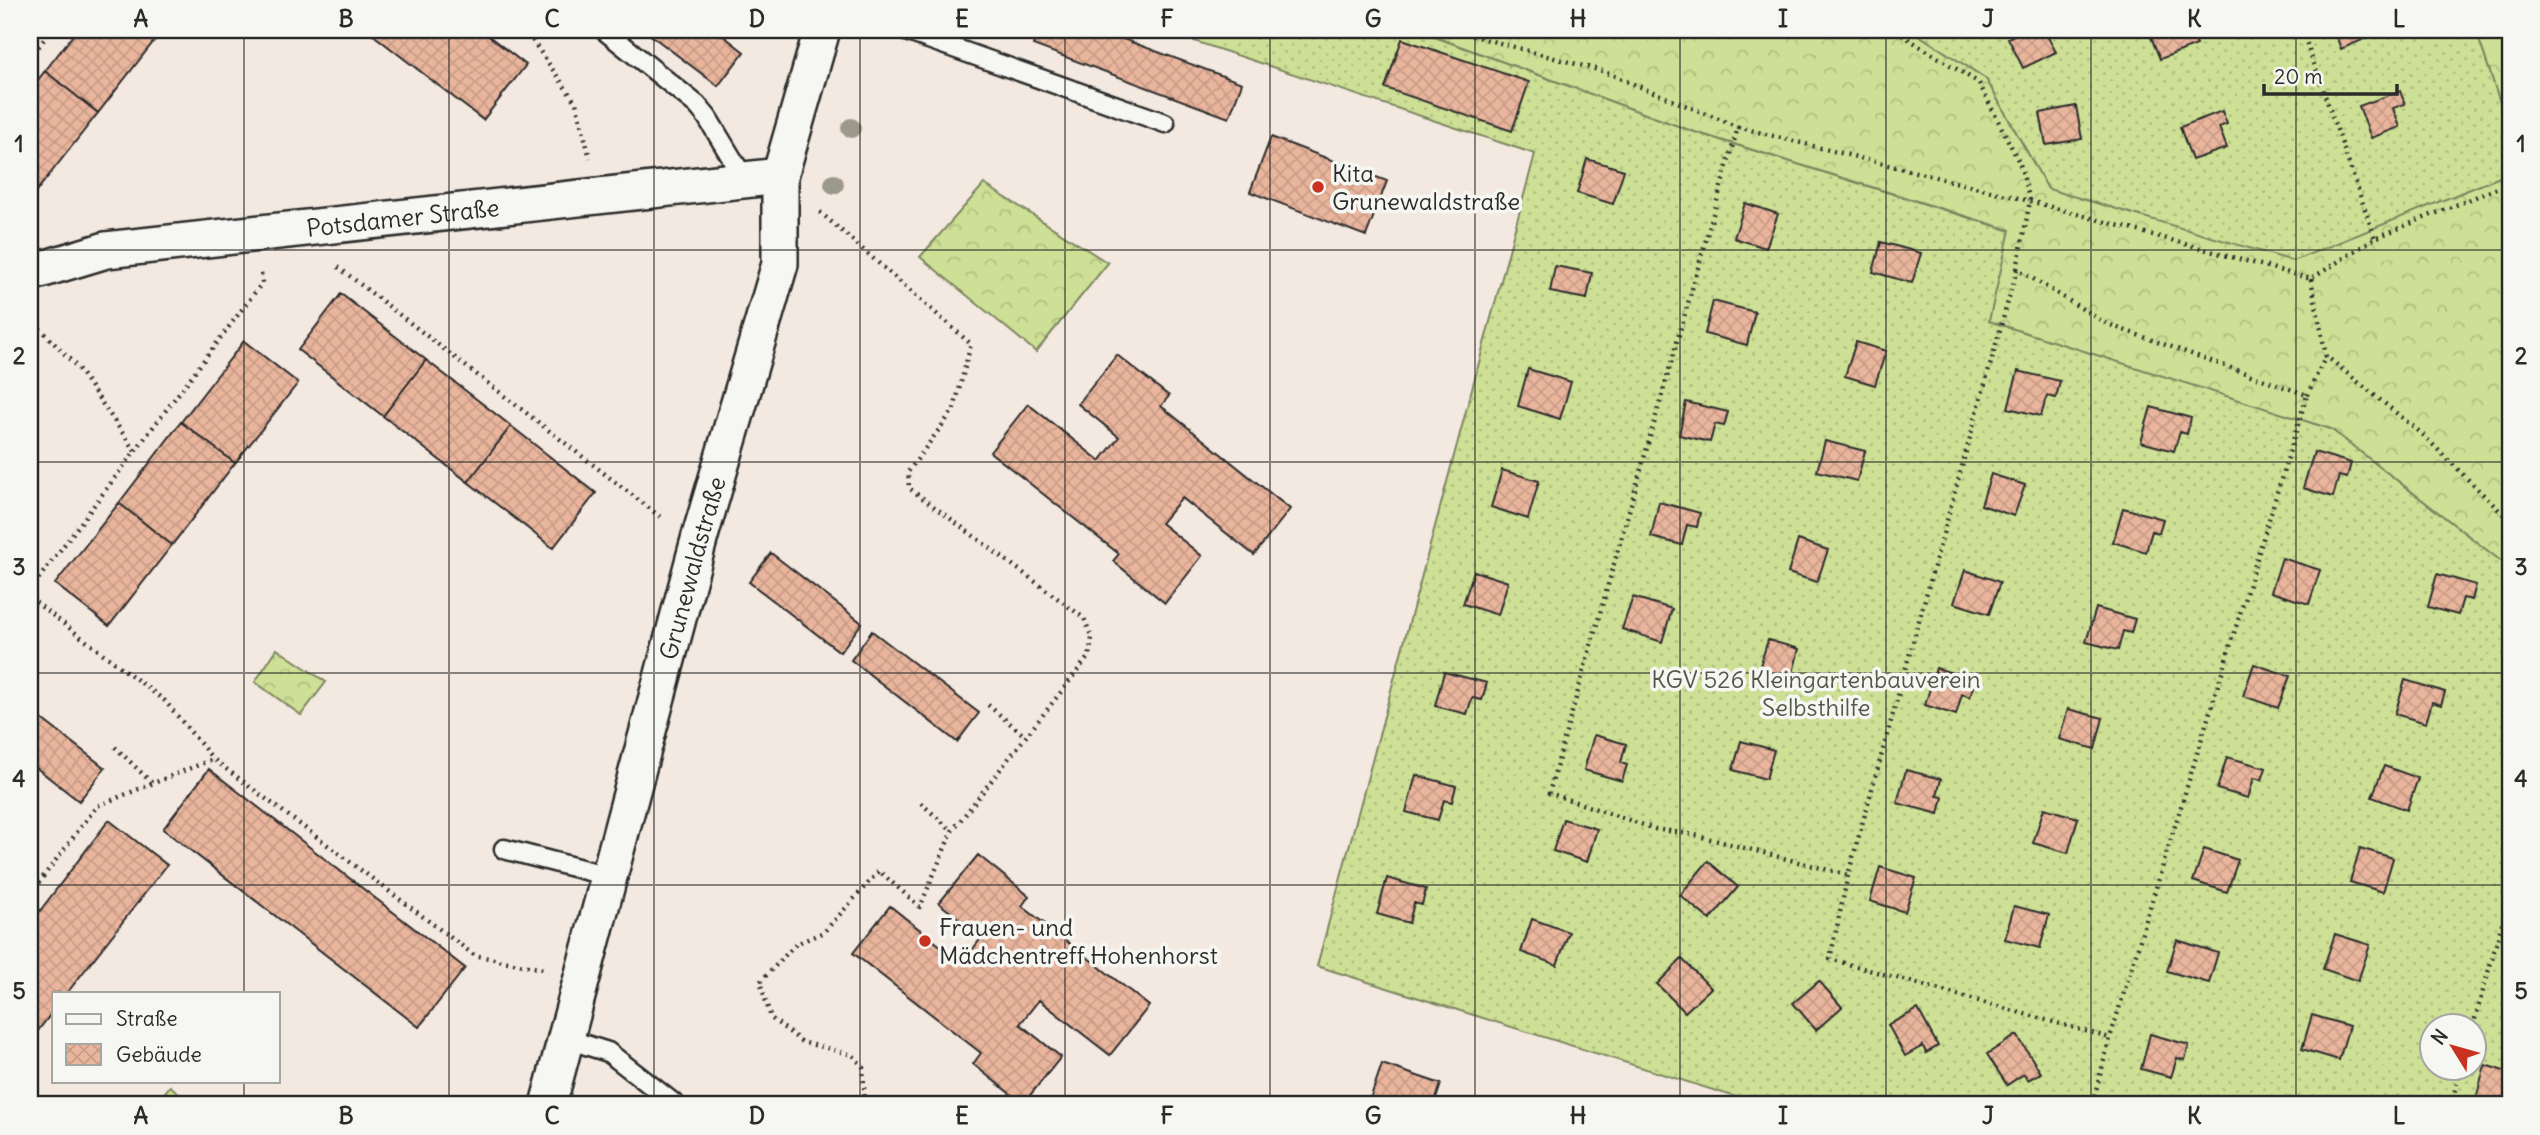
<svg xmlns="http://www.w3.org/2000/svg" width="2540" height="1135" font-family="Delius,sans-serif">
	<style>
		.grass { fill: url(#grass-dots); stroke: #7c8660; stroke-width: 2; fill-rule: evenodd }
		.forest { fill: url(#forest-crowns); stroke: #7c8660; stroke-width: 2 }
		.building { fill: url(#building-cross-hatch); stroke: #2b2b2b; stroke-width: 2 }
		.lines { fill: none; stroke-linecap: round; stroke-linejoin: round }
		.service-casing { stroke: #2b2b2b; stroke-width: 23 }
		.minor-casing { stroke: #2b2b2b; stroke-width: 40 }
		.path { stroke: #2b2b2b; stroke-width: 4.5; stroke-dasharray: 2 5; stroke-linecap: butt }
		.service { stroke: #f6f6f2; stroke-width: 18 }
		.minor { stroke: #f6f6f2; stroke-width: 35 }
		.tree { fill: #9c998c }
		.grid { fill: none; stroke: #2b2b2b; stroke-width: 2; stroke-opacity: 0.55 }
		.poi-dot { fill: #c8321e; stroke: #f6f6f2; stroke-width: 2.5 }
		.labels { text-anchor: middle; dominant-baseline: central; stroke-width: 7; stroke-linejoin: round; paint-order: stroke }
		.poi-label { font-size: 24px; fill: #2b2b2b; stroke: #f6f6f2; text-anchor: start }
		.street-label { font-size: 24px; fill: #2b2b2b; stroke: #f6f6f2 }
		.park-label { font-size: 24px; fill: #545846; stroke: #f6f6f2 }
		.neatline { fill: none; stroke: #2b2b2b; stroke-width: 2.5 }
		.grid-label { font-size: 23px; text-anchor: middle; font-weight: bold; fill: #2b2b2b }
	</style>
	<defs>
		<pattern id="grass-dots" width="8" height="8" patternUnits="userSpaceOnUse" patternTransform="scale(1.75)"><rect width="8" height="8" fill="#cde095"/><path d="M2 2h.1M6 6h.1" fill="none" stroke="#b0c081" stroke-width="1.8" stroke-linecap="round"/></pattern>
		<pattern id="forest-crowns" width="20" height="18" patternUnits="userSpaceOnUse" patternTransform="scale(1.75)"><rect width="20" height="18" fill="#cde095"/><path d="M2 6a3 3 0 1 1 6 0M12 15a3 3 0 1 1 6 0" fill="none" stroke="#b0c081"/></pattern>
		<pattern id="building-cross-hatch" width="8" height="8" patternUnits="userSpaceOnUse" patternTransform="scale(1.75)"><rect width="8" height="8" fill="#eab59d"/><path d="M0 0l8 8M0 8l8-8" fill="none" stroke="#c99c87"/></pattern>
	</defs>
	<rect width="100%" height="100%" fill="#f4e9e1"/>
	<filter id="ink" filterUnits="userSpaceOnUse"><feTurbulence type="fractalNoise" baseFrequency=".0143" numOctaves="2"/><feDisplacementMap in="SourceGraphic" scale="14" xChannelSelector="R" yChannelSelector="G"/><feConvolveMatrix kernelMatrix="1 2 1 2 8 2 1 2 1" color-interpolation-filters="sRGB"/></filter>
	<g filter="url(#ink)">
		<!-- grass -->
		<path class="grass" d="M 1161,30 L 1416,30 L 1692,131 L 2011,231 L 1989,321 L 2331,429 L 2496,557 L 2510,568 L 2510,1105 L 1761,1105 L 1317,966 L 1535,154 ZM 2432,1026 L 2474,1026 L 2474,1068 L 2432,1068 Z
			M 1911,30 L 2476,30 L 2510,132 L 2510,173 L 2293,262 L 2048,189 L 1986,79 Z"/>
		<!-- forest -->
		<path class="forest" d="M 1416,30 L 1911,30 L 1986,79 L 2048,189 L 2293,261 L 2510,173 L 2510,568 L 2331,429 L 1989,321 L 2010,230 L 1692,131 Z
			M 2476,30 L 2510,30 L 2510,132 Z
			M 984,184 L 1108,263 L 1036,352 L 920,257 Z
			M 277,649 L 326,682 L 301,715 L 255,682 Z
			M 170,1086 L 194,1105 L 155,1105 Z"/>
		<!-- building -->
		<path class="building" d="M 77,30 L 158,30 L 161,32 L 98,113 L 45,71 Z
			M 367,30 L 481,30 L 526,65 L 483,120 Z
			M 644,30 L 716,30 L 744,52 L 718,86 Z
			M 992,30 L 1016,30 L 1013,38 Z
			M 1038,30 L 1099,30 L 1242,83 L 1229,118 L 1033,45 Z
			M 2023,30 L 2044,30 L 2056,52 L 2023,68 L 2008,38 Z
			M 2148,30 L 2191,30 L 2197,45 L 2160,59 Z
			M 2334,30 L 2370,30 L 2372,36 L 2341,49 Z
			M 1402,39 L 1529,82 L 1512,131 L 1385,88 Z
			M 45,71 L 98,113 L 35,193 L 30,189 L 30,90 Z
			M 2400,91 L 2405,104 L 2393,108 L 2400,127 L 2371,138 L 2359,106 Z
			M 2076,106 L 2082,139 L 2046,145 L 2040,113 Z
			M 2222,111 L 2227,124 L 2219,127 L 2227,148 L 2192,160 L 2180,127 Z
			M 1271,137 L 1387,181 L 1366,236 L 1250,192 Z
			M 1587,159 L 1624,170 L 1613,204 L 1577,193 Z
			M 1745,203 L 1778,214 L 1766,248 L 1734,238 Z
			M 1881,242 L 1921,253 L 1912,283 L 1873,272 Z
			M 1555,266 L 1592,273 L 1587,299 L 1550,292 Z
			M 341,294 L 426,360 L 383,416 L 298,350 Z
			M 1713,301 L 1755,312 L 1747,345 L 1705,334 Z
			M 244,341 L 298,383 L 235,463 L 181,422 Z
			M 1856,342 L 1886,351 L 1875,385 L 1845,376 Z
			M 1117,355 L 1169,396 L 1161,406 L 1290,509 L 1254,555 L 1182,498 L 1161,523 L 1202,556 L 1165,603 L 1113,561 L 1119,554 L 990,452 L 1028,404 L 1100,461 L 1119,437 L 1078,404 Z
			M 426,360 L 511,426 L 468,482 L 383,416 Z
			M 1528,369 L 1571,382 L 1560,419 L 1518,406 Z
			M 2018,371 L 2060,381 L 2056,398 L 2047,396 L 2041,416 L 2008,408 Z
			M 1686,402 L 1728,412 L 1724,426 L 1715,424 L 1710,442 L 1679,435 Z
			M 2151,407 L 2191,418 L 2187,434 L 2180,432 L 2174,451 L 2141,442 Z
			M 181,422 L 235,463 L 172,545 L 119,503 Z
			M 511,426 L 596,493 L 553,548 L 468,482 Z
			M 1825,441 L 1865,451 L 1857,481 L 1817,471 Z
			M 2314,452 L 2351,463 L 2347,478 L 2339,476 L 2333,497 L 2303,488 Z
			M 1502,470 L 1539,481 L 1528,519 L 1491,507 Z
			M 1991,474 L 2025,485 L 2014,516 L 1981,505 Z
			M 1659,502 L 1700,513 L 1697,527 L 1687,525 L 1682,545 L 1651,537 Z
			M 119,503 L 172,545 L 109,626 L 55,584 Z
			M 2123,508 L 2163,519 L 2159,533 L 2152,531 L 2146,552 L 2113,542 Z
			M 1798,540 L 1828,550 L 1817,582 L 1788,573 Z
			M 771,553 L 862,623 L 840,652 L 749,582 Z
			M 2282,558 L 2320,570 L 2309,604 L 2271,592 Z
			M 1965,570 L 2000,582 L 1989,614 L 1954,603 Z
			M 1474,571 L 1508,582 L 1498,615 L 1463,604 Z
			M 2437,574 L 2476,585 L 2472,600 L 2463,598 L 2458,615 L 2428,607 Z
			M 1633,597 L 1672,609 L 1662,642 L 1622,629 Z
			M 2096,608 L 2135,619 L 2131,633 L 2123,631 L 2118,650 L 2086,642 Z
			M 872,631 L 979,713 L 957,742 L 851,660 Z
			M 1768,640 L 1799,649 L 1791,681 L 1758,672 Z
			M 2254,664 L 2290,676 L 2278,708 L 2243,696 Z
			M 1936,668 L 1975,680 L 1970,697 L 1962,694 L 1956,715 L 1925,705 Z
			M 1444,672 L 1487,683 L 1482,700 L 1472,698 L 1467,714 L 1435,706 Z
			M 2405,680 L 2445,692 L 2441,705 L 2432,702 L 2426,723 L 2395,714 Z
			M 2068,709 L 2103,718 L 2095,749 L 2059,739 Z
			M 30,710 L 105,768 L 79,801 L 30,763 Z
			M 1594,735 L 1626,744 L 1621,763 L 1627,765 L 1622,781 L 1584,770 Z
			M 1741,741 L 1774,750 L 1766,779 L 1733,770 Z
			M 2227,757 L 2266,768 L 2262,780 L 2254,778 L 2248,798 L 2217,789 Z
			M 2384,766 L 2418,778 L 2407,810 L 2372,797 Z
			M 209,769 L 465,968 L 419,1027 L 163,829 Z
			M 1906,770 L 1941,779 L 1937,796 L 1943,797 L 1939,814 L 1897,803 Z
			M 1416,775 L 1456,786 L 1452,802 L 1444,800 L 1438,820 L 1406,812 Z
			M 2044,808 L 2078,818 L 2068,853 L 2033,843 Z
			M 1563,819 L 1597,829 L 1587,862 L 1553,851 Z
			M 109,820 L 167,865 L 67,993 L 54,993 L 54,1010 L 30,1041 L 30,924 Z
			M 2360,848 L 2393,858 L 2383,892 L 2350,882 Z
			M 2204,849 L 2238,860 L 2227,892 L 2193,881 Z
			M 978,855 L 1029,896 L 1022,906 L 1149,1006 L 1110,1055 L 1039,1000 L 1020,1024 L 1061,1057 L 1023,1104 L 973,1064 L 981,1053 L 853,953 L 890,906 L 962,963 L 982,937 L 939,903 Z
			M 1708,861 L 1738,887 L 1710,920 L 1680,895 Z
			M 1880,867 L 1916,878 L 1905,912 L 1870,901 Z
			M 1387,878 L 1426,889 L 1422,905 L 1414,903 L 1409,923 L 1377,914 Z
			M 2014,906 L 2049,915 L 2040,948 L 2005,939 Z
			M 1532,919 L 1569,932 L 1557,965 L 1521,952 Z
			M 2335,934 L 2370,945 L 2358,981 L 2323,969 Z
			M 2177,940 L 2218,953 L 2209,983 L 2167,971 Z
			M 1682,959 L 1711,988 L 1685,1012 L 1657,984 Z
			M 2510,972 L 2510,999 L 2504,997 Z
			M 1819,981 L 1842,1007 L 1816,1030 L 1793,1003 Z
			M 1918,1009 L 1938,1046 L 1926,1053 L 1923,1046 L 1905,1056 L 1888,1025 Z
			M 2312,1015 L 2349,1026 L 2339,1060 L 2302,1049 Z
			M 2150,1034 L 2189,1045 L 2185,1060 L 2177,1058 L 2171,1077 L 2141,1069 Z
			M 2017,1035 L 2041,1073 L 2028,1080 L 2024,1074 L 2007,1085 L 1987,1054 Z
			M 1382,1064 L 1441,1084 L 1434,1105 L 1368,1105 Z
			M 2485,1065 L 2510,1073 L 2510,1091 L 2506,1105 L 2484,1105 L 2475,1103 Z
			M 2290,1098 L 2310,1105 L 2288,1105 Z"/>
		<g class="lines">
			<!-- service casing -->
			<g class="service-casing">
				<path id="service" d="M 604,30 L 697,105 L 707,117 L 745,180
					M 903,30 L 1165,123
					M 504,849 L 608,876
					M 567,1039 L 608,1052 L 676,1105"/>
			</g>
			<!-- minor casing -->
			<g class="minor-casing">
				<g id="minor">
					<path id="s1" d="M 30,273 L 106,250 L 780,176"/>
					<path id="s2" d="M 548,1105 L 700,536 L 780,264 L 780,176 L 822,30"/>
				</g>
			</g>
			<!-- path -->
			<path class="path" d="M 523,30 L 528,34 L 576,103 L 590,158
				M 1452,30 L 1602,71 L 1738,127 L 1549,793 L 1655,829 L 1695,835 L 1848,875
				M 1889,30 L 1899,33 L 1979,83 L 2020,164 L 2030,201 L 2017,269 L 2107,324 L 2307,395 L 2110,1038 L 2092,1105
				M 2302,30 L 2375,238
				M 30,58 L 51,30
				M 1738,127 L 2030,201 L 2311,279 L 2375,238 L 2510,183
				M 820,212 L 971,344 L 954,409 L 908,472 L 909,488 L 1084,618 L 1092,638 L 1089,656 L 952,831 L 920,907 L 879,871 L 824,932 L 796,944 L 760,982 L 771,1018 L 802,1042 L 853,1055 L 863,1067 L 865,1105
				M 338,267 L 663,519
				M 2017,269 L 1848,875 L 1830,959 L 2110,1038
				M 2311,279 L 2326,356 L 2421,433 L 2510,521
				M 30,318 L 77,367 L 135,451
				M 2307,395 L 2326,356
				M 30,590 L 262,283 L 261,273
				M 30,598 L 165,701 L 213,759
				M 988,705 L 1025,736
				M 115,747 L 152,783
				M 921,803 L 952,831
				M 30,894 L 97,806 L 213,759 L 474,955 L 543,969
				M 2473,1026 L 2510,895
				M 2451,1105 L 2461,1068"/>
			<!-- service -->
			<use href="#service" class="service"/>
			<!-- minor -->
			<use href="#minor" class="minor"/>
		</g>
		<!-- trees -->
		<g class="tree">
			<circle cx="851" cy="128" r="10"/>
			<circle cx="834" cy="184" r="10"/>
		</g>
	</g>
	<!-- grid -->
	<path class="grid" d="M 244,30 L 244,993M 449,30 L 449,1105M 654,30 L 654,1105M 860,30 L 860,1105M 1065,30 L 1065,1105M 1270,30 L 1270,1105M 1475,30 L 1475,1105M 1680,30 L 1680,1105M 1886,30 L 1886,1105M 2091,30 L 2091,1105M 2296,30 L 2296,1105M 30,250 L 2510,250M 30,462 L 2510,462M 30,673 L 2510,673M 30,885 L 2510,885M 244,1081 L 244,1105"/>
	<!-- markers -->
	<g class="poi-dot">
		<circle cx="1318" cy="187" r="7"/>
		<circle cx="925" cy="941" r="7"/>
	</g>
	<g class="labels">
		<!-- poi labels -->
		<g class="poi-label">
			<text x="1332" y="173">Kita<tspan x="1332" dy="28">Grunewaldstraße</tspan></text>
			<text x="939" y="927">Frauen- und<tspan x="939" dy="28">Mädchentreff Hohenhorst</tspan></text>
		</g>
		<!-- street labels -->
		<g class="street-label">
			<text stroke="none"><textPath href="#s1" startOffset="378">Potsdamer Straße</textPath></text>
			<text stroke="none"><textPath href="#s2" startOffset="556">Grunewaldstraße</textPath></text>
		</g>
		<!-- park labels -->
		<g class="park-label">
			<text x="1816" y="679">KGV 526 Kleingartenbauverein<tspan x="1816" dy="28">Selbsthilfe</tspan></text>
		</g>
	</g>
	<!-- margin -->
	<rect width="2540" height="1135" fill="none" stroke="#f6f6f2" stroke-width="77"/>
	<!-- legend -->
	<rect x="52" y="992" width="228" height="91" fill="#f6f6f2" stroke="#a5a5a2" stroke-width="2"/>
	<rect x="66" y="1014" width="35" height="10" fill="#f6f6f2" stroke="#a5a5a2" stroke-width="2"/>
	<text x="116" y="1026" font-size="21" fill="#2b2b2b">Straße</text>
	<rect x="66" y="1044" width="35" height="21" fill="url(#building-cross-hatch)" stroke="#a5a5a2" stroke-width="2"/>
	<text x="116" y="1062" font-size="21" fill="#2b2b2b">Gebäude</text>
	<!-- north arrow -->
	<g transform="translate(2453 1047) rotate(307)"><circle r="33" fill="#f6f6f2" stroke="#a5a5a2" stroke-width="2"/>
	<path d="M0-5L12 26L0 18L-12 26Z" fill="#c8321e"/>
	<text y="-10" font-size="19" font-weight="bold" text-anchor="middle" fill="#2b2b2b">N</text>
	</g>
	<!-- scale -->
	<path d="M2264 84v10h133v-10" fill="none" stroke="#2b2b2b" stroke-width="3.5"/>
	<text x="2274" y="84" font-size="21" fill="#2b2b2b" stroke="#f6f6f2" stroke-width="5" paint-order="stroke">20 m</text>
	<rect x="38" y="38" width="2464" height="1058" class="neatline"/>
	<g class="grid-label">
		<text x="141" y="27">A</text>
		<text x="346" y="27">B</text>
		<text x="552" y="27">C</text>
		<text x="757" y="27">D</text>
		<text x="962" y="27">E</text>
		<text x="1167" y="27">F</text>
		<text x="1373" y="27">G</text>
		<text x="1578" y="27">H</text>
		<text x="1783" y="27">I</text>
		<text x="1988" y="27">J</text>
		<text x="2194" y="27">K</text>
		<text x="2399" y="27">L</text>
		<text x="19" y="152">1</text>
		<text x="2521" y="152">1</text>
		<text x="19" y="364">2</text>
		<text x="2521" y="364">2</text>
		<text x="19" y="575">3</text>
		<text x="2521" y="575">3</text>
		<text x="19" y="787">4</text>
		<text x="2521" y="787">4</text>
		<text x="19" y="999">5</text>
		<text x="2521" y="999">5</text>
		<text x="141" y="1124">A</text>
		<text x="346" y="1124">B</text>
		<text x="552" y="1124">C</text>
		<text x="757" y="1124">D</text>
		<text x="962" y="1124">E</text>
		<text x="1167" y="1124">F</text>
		<text x="1373" y="1124">G</text>
		<text x="1578" y="1124">H</text>
		<text x="1783" y="1124">I</text>
		<text x="1988" y="1124">J</text>
		<text x="2194" y="1124">K</text>
		<text x="2399" y="1124">L</text>
	</g>
</svg>
